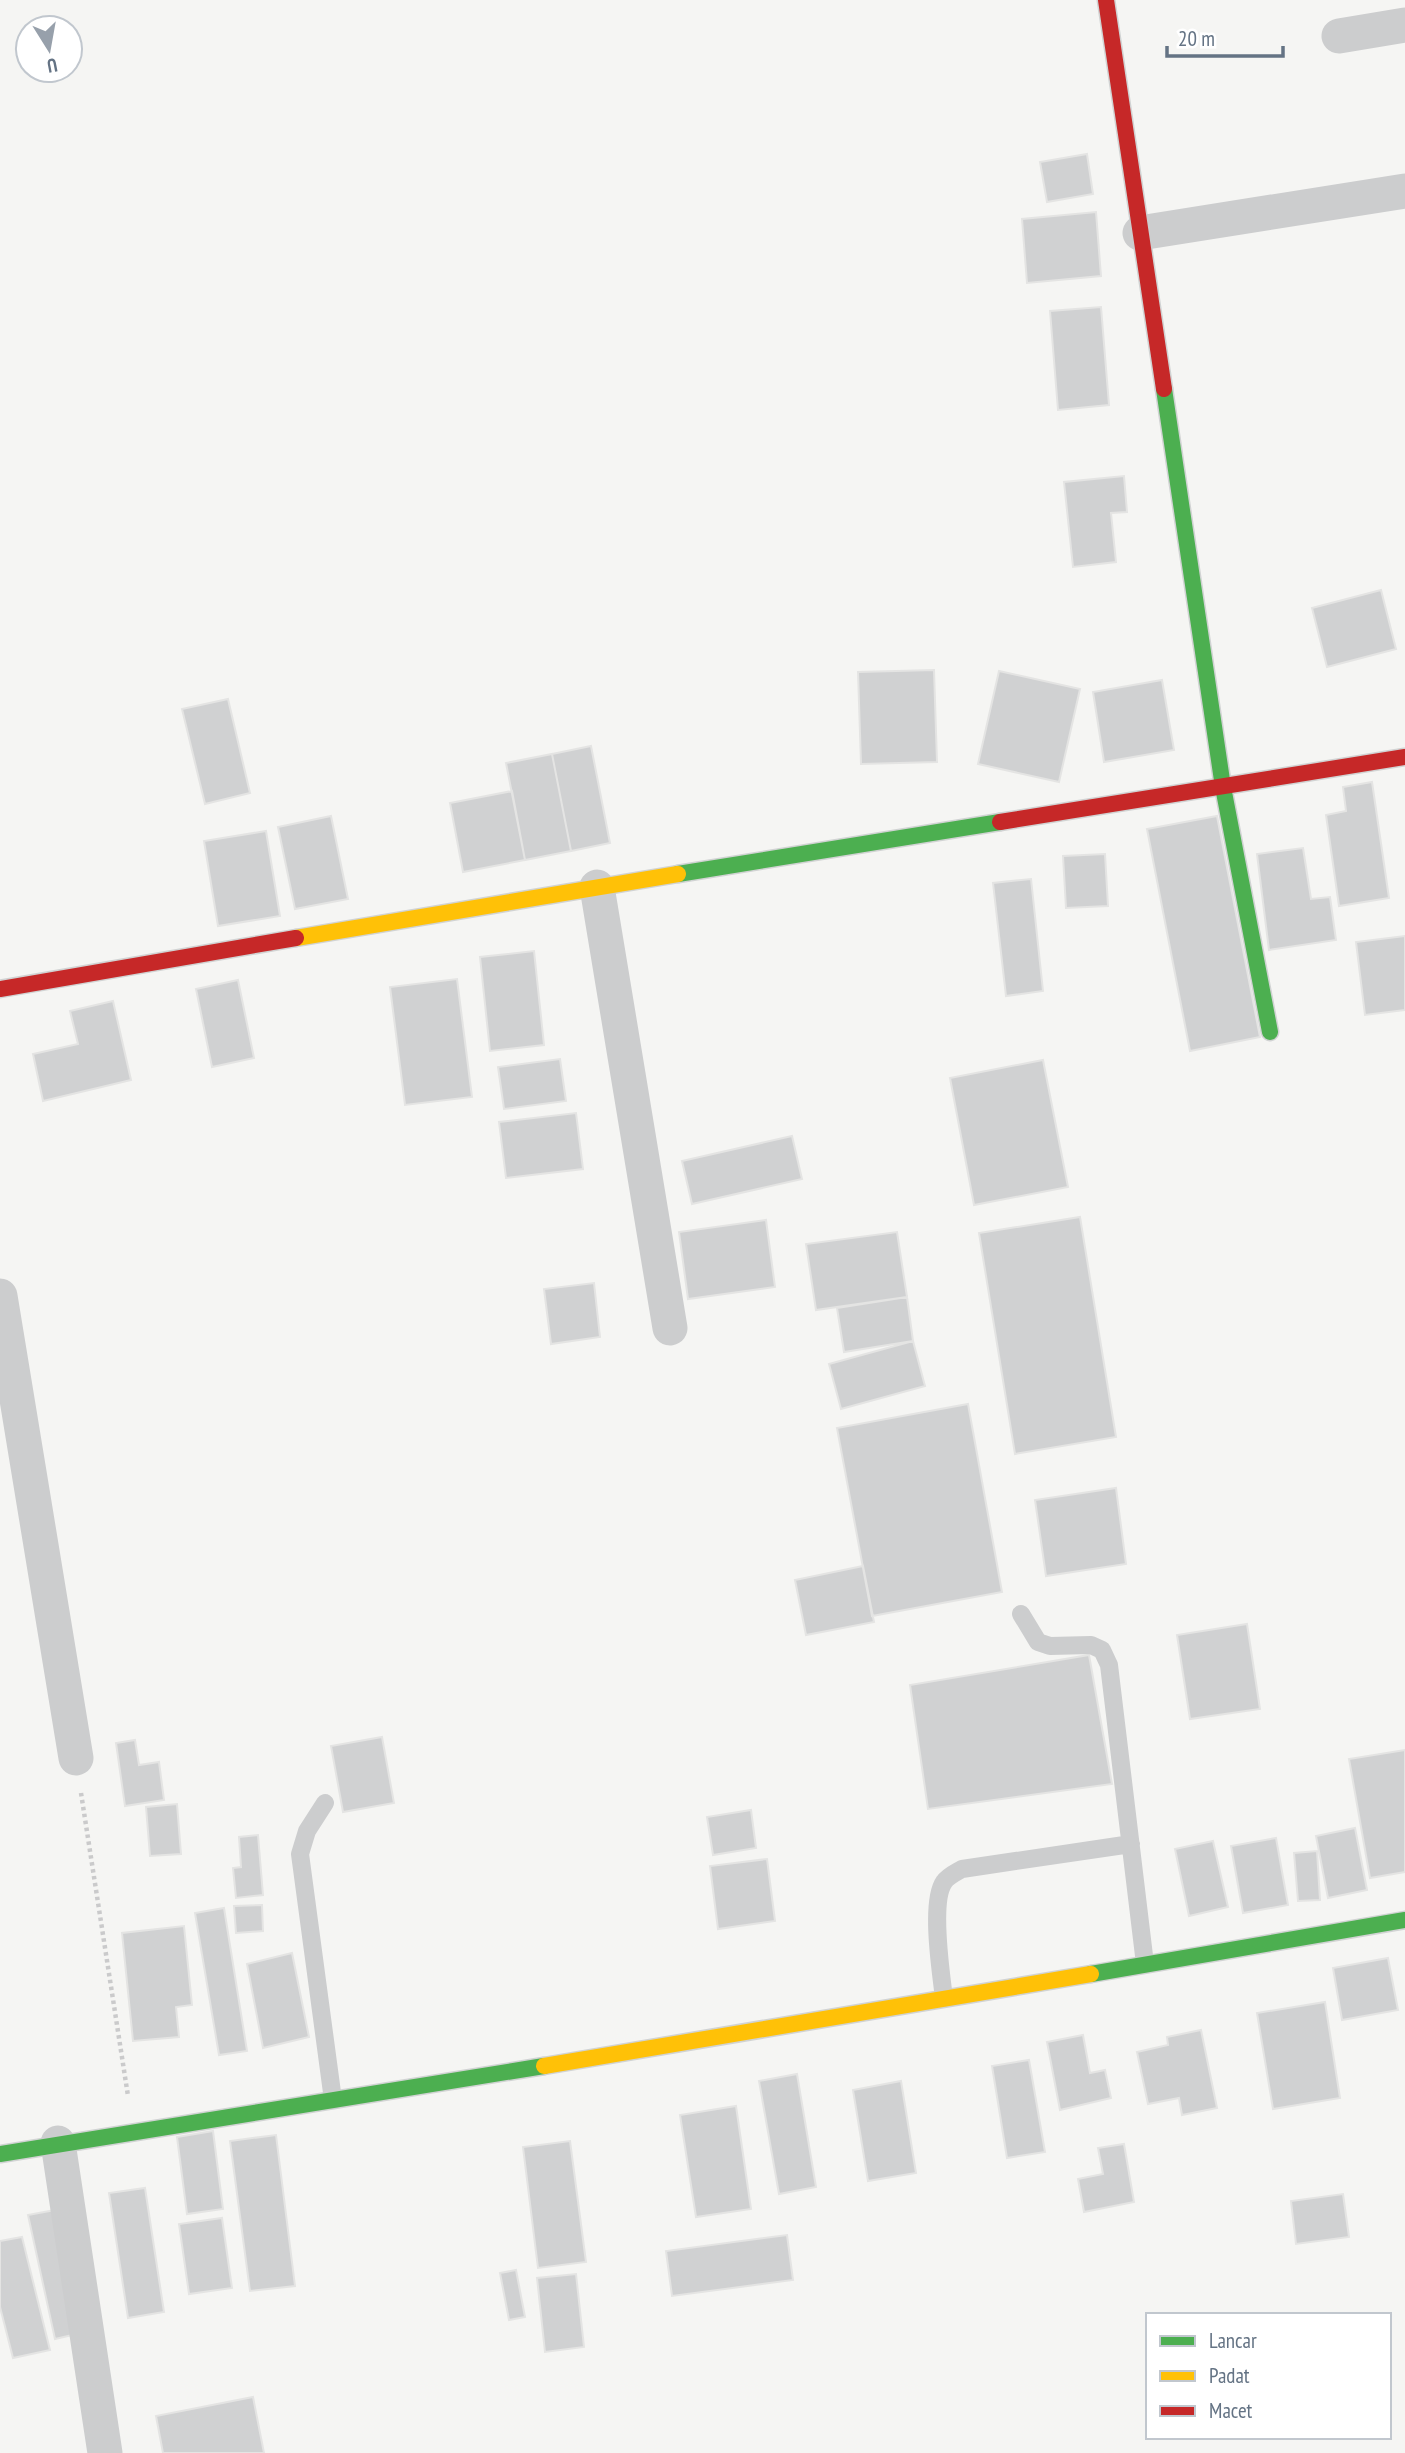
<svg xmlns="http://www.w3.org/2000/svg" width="1405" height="2453" font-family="'PT Sans Narrow',sans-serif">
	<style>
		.building { fill: #d0d1d2; stroke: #e4e4e3; stroke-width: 2 }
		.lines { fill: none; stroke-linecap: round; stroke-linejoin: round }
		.fast-casing { stroke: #d1d3d3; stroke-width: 19 }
		.slow-casing { stroke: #d1d3d3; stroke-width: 19 }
		.jam-casing { stroke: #d1d3d3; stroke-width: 19 }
		.path { stroke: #cacacb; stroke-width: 4.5; stroke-dasharray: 3.5 3.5; stroke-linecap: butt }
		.lane { stroke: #cccdce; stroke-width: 18 }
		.street { stroke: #cccdce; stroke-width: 35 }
		.fast { stroke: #4caf50; stroke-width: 16 }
		.slow { stroke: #ffc107; stroke-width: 16 }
		.jam { stroke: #c62828; stroke-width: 16 }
	</style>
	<rect width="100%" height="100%" fill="#f5f5f3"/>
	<!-- building -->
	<path class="building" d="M 1087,154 L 1093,194 L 1047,202 L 1040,162 Z
		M 1096,212 L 1101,276 L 1027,283 L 1022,219 Z
		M 1101,307 L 1109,405 L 1058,410 L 1050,311 Z
		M 1124,476 L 1127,512 L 1111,513 L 1116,562 L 1073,567 L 1064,482 Z
		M 1381,590 L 1396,649 L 1327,667 L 1312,608 Z
		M 934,670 L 937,762 L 861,764 L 858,672 Z
		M 999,671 L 1080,689 L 1059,782 L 978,764 Z
		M 1162,680 L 1174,750 L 1104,762 L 1093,692 Z
		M 228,699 L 250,793 L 205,804 L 182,709 Z
		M 591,746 L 610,843 L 571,851 L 552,754 Z
		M 552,754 L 571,851 L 525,860 L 506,763 Z
		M 1372,782 L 1389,898 L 1339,906 L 1326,815 L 1346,811 L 1343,787 Z
		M 512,791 L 525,860 L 463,872 L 450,803 Z
		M 331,816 L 348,899 L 295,909 L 278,827 Z
		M 1217,816 L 1260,1037 L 1190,1051 L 1147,829 Z
		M 266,831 L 280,916 L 218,926 L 204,841 Z
		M 1303,848 L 1311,899 L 1330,897 L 1336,940 L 1269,950 L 1257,854 Z
		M 1105,854 L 1108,906 L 1066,908 L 1063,856 Z
		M 1031,879 L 1043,991 L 1006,996 L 993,883 Z
		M 1405,936 L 1405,1010 L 1365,1015 L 1356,942 Z
		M 534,951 L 544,1045 L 490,1051 L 480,957 Z
		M 457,979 L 472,1097 L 405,1105 L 390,987 Z
		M 238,980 L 254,1058 L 212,1067 L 196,989 Z
		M 113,1001 L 131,1080 L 43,1101 L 33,1054 L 78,1044 L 70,1011 Z
		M 560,1059 L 566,1101 L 504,1109 L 498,1067 Z
		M 1043,1060 L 1068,1187 L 974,1205 L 950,1078 Z
		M 576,1113 L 583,1169 L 506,1178 L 499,1122 Z
		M 792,1136 L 802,1179 L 692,1204 L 682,1161 Z
		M 1080,1217 L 1116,1437 L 1015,1454 L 979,1233 Z
		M 766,1220 L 775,1287 L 688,1299 L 679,1232 Z
		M 897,1232 L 907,1297 L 816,1310 L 806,1244 Z
		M 594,1283 L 600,1337 L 551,1344 L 544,1289 Z
		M 907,1297 L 913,1341 L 844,1352 L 837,1308 Z
		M 913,1341 L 925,1386 L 841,1409 L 829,1364 Z
		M 968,1404 L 1002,1592 L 872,1616 L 837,1428 Z
		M 1116,1488 L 1126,1564 L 1046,1576 L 1035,1500 Z
		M 863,1566 L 874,1622 L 806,1635 L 795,1580 Z
		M 1247,1624 L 1260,1709 L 1190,1719 L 1177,1635 Z
		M 1089,1655 L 1112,1784 L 928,1809 L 910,1685 Z
		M 382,1737 L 394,1803 L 343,1812 L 331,1746 Z
		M 135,1740 L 139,1765 L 159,1762 L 164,1800 L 125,1806 L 116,1743 Z
		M 1405,1750 L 1405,1872 L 1370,1878 L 1349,1759 Z
		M 177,1804 L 181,1854 L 150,1856 L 146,1807 Z
		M 751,1810 L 756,1848 L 713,1855 L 707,1817 Z
		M 1355,1828 L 1367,1890 L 1328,1898 L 1316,1836 Z
		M 258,1835 L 263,1895 L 236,1898 L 233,1868 L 241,1867 L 239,1837 Z
		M 1276,1838 L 1288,1905 L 1243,1913 L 1231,1846 Z
		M 1213,1841 L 1228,1907 L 1189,1916 L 1175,1849 Z
		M 1317,1851 L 1320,1900 L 1298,1901 L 1294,1853 Z
		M 767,1859 L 775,1921 L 718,1929 L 710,1866 Z
		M 262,1905 L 263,1931 L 236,1933 L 234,1906 Z
		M 224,1908 L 247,2051 L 219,2055 L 195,1913 Z
		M 184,1926 L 192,2005 L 176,2007 L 179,2037 L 133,2041 L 122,1933 Z
		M 292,1953 L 309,2037 L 263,2048 L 247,1964 Z
		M 1388,1958 L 1398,2010 L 1342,2020 L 1333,1968 Z
		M 1325,2002 L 1340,2098 L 1273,2109 L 1257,2013 Z
		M 1201,2030 L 1217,2108 L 1182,2115 L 1179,2098 L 1148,2104 L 1137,2052 L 1168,2045 L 1167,2037 Z
		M 1083,2035 L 1090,2073 L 1105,2070 L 1111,2098 L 1060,2110 L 1047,2042 Z
		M 1029,2060 L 1045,2152 L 1007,2158 L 992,2066 Z
		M 797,2074 L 816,2187 L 779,2194 L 759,2081 Z
		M 901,2081 L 916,2173 L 868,2181 L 853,2090 Z
		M 736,2106 L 751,2209 L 696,2217 L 680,2115 Z
		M 213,2131 L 223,2209 L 187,2214 L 177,2137 Z
		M 276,2135 L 295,2286 L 250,2291 L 230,2141 Z
		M 570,2141 L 586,2262 L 538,2268 L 523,2147 Z
		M 1124,2144 L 1134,2202 L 1084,2212 L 1078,2179 L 1103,2174 L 1098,2148 Z
		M 145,2188 L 164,2312 L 128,2318 L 109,2193 Z
		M 1343,2194 L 1349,2237 L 1296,2244 L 1291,2201 Z
		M 55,2210 L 81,2333 L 55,2339 L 28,2215 Z
		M 222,2218 L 232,2288 L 189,2294 L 179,2224 Z
		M 787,2235 L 793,2280 L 672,2296 L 666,2251 Z
		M 22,2237 L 50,2350 L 13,2358 L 0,2307 L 0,2241 Z
		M 516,2270 L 525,2317 L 509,2320 L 500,2273 Z
		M 576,2274 L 584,2347 L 545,2352 L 537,2278 Z
		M 253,2397 L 264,2453 L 163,2453 L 156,2416 Z"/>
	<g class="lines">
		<!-- fast casing -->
		<g class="fast-casing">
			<path id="fast" d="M 1164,389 L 1223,787 L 1270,1032
				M 678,874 L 1000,822
				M 1091,1974 L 1405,1920
				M 0,2154 L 544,2066"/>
		</g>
		<!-- slow casing -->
		<g class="slow-casing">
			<path id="slow" d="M 296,938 L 678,874
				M 544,2066 L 1091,1974"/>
		</g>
		<!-- jam casing -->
		<g class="jam-casing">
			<path id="jam" d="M 1106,0 L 1164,389
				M 1000,822 L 1405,757
				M 0,989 L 296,938"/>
		</g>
		<!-- path -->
		<path class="path" d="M 81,1793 L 128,2096"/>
		<!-- lane -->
		<path class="lane" d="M 1021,1614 L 1038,1642 L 1050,1646 L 1091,1645 L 1102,1650 L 1109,1665 L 1145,1964
			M 325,1803 L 307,1831 L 300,1854 L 333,2100
			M 944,1998 C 941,1973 930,1902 944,1882 C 948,1876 957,1872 962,1869 L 1131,1844"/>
		<!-- street -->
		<path class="street" d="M 1339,36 L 1405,25
			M 1140,233 L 1405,191
			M 597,887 L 670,1328
			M 0,1296 L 76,1758
			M 58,2143 L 105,2453"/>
		<!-- fast -->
		<use href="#fast" class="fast"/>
		<!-- slow -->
		<use href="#slow" class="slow"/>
		<!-- jam -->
		<use href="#jam" class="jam"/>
	</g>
	<!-- legend -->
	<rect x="1146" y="2313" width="245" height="126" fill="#ffffff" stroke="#c1c7ce" stroke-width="2"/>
	<rect x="1160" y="2336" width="35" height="10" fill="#4caf50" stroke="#c1c7ce" stroke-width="2"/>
	<text x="1209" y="2348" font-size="21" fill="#647384">Lancar</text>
	<rect x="1160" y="2371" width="35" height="10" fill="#ffc107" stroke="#c1c7ce" stroke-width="2"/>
	<text x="1209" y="2383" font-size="21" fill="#647384">Padat</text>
	<rect x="1160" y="2406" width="35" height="10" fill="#c62828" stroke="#c1c7ce" stroke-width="2"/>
	<text x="1209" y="2418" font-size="21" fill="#647384">Macet</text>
	<!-- north arrow -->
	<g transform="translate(49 49) rotate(169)"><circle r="33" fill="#ffffff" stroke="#c1c7ce" stroke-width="2"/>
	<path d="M0-5L12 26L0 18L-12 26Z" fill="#97a0ab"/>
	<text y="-10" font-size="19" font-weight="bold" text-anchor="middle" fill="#647384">U</text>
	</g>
	<!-- scale -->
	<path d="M1167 46v10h116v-10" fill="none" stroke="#647384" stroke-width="3.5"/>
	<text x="1178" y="46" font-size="21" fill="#647384" stroke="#ffffff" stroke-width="5" paint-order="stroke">20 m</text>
</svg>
